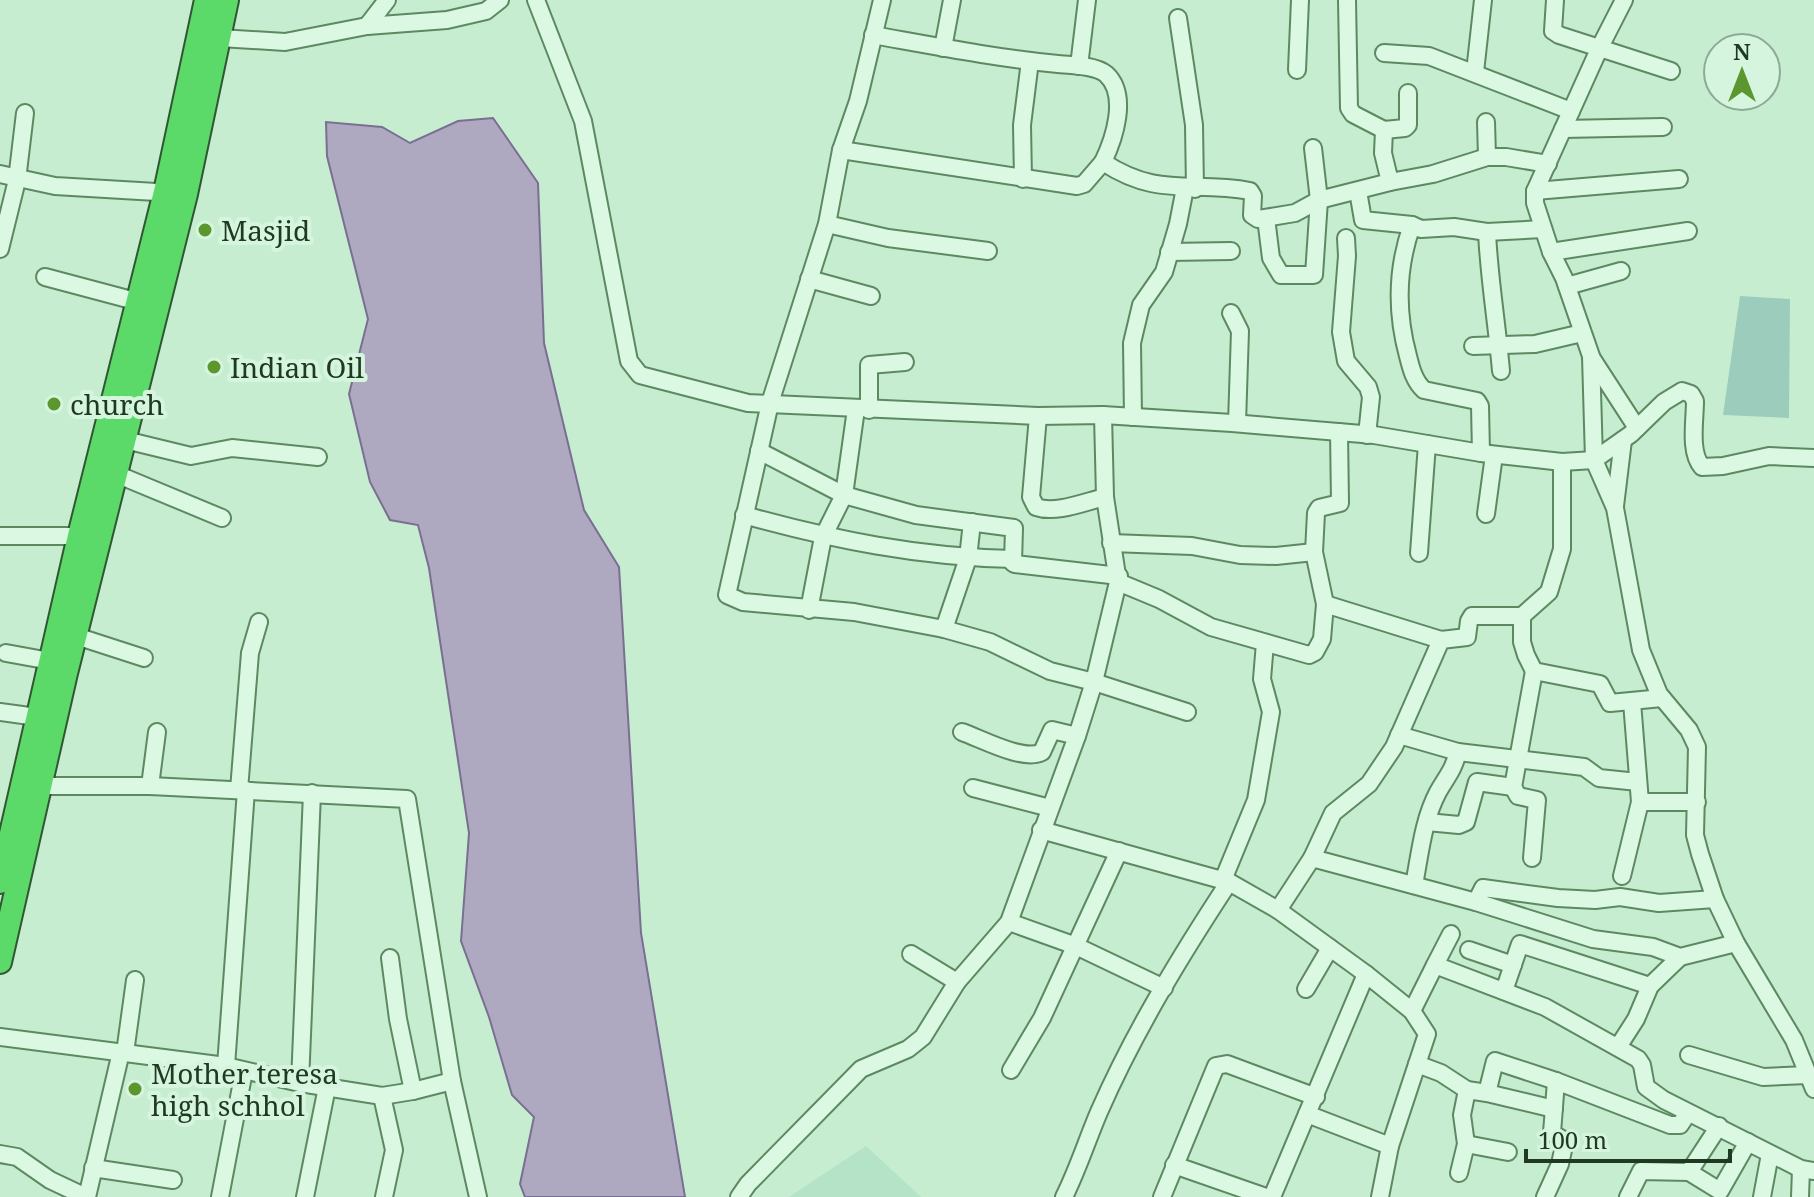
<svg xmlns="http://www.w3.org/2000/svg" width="1814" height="1197" font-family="'Noto Serif',serif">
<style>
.farmland{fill:#b4e3c7}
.green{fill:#9bccbc}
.water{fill:#afa8c1;stroke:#796f90;stroke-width:2}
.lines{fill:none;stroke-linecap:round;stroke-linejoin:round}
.minor-casing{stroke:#5d8961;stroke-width:20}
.highway-casing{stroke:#315732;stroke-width:26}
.minor{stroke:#daf8e2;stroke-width:16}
.highway{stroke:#5bda6a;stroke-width:22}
.poi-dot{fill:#5c962e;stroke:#d6f5df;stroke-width:3}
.labels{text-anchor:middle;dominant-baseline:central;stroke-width:8;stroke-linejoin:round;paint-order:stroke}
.poi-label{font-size:28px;fill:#203921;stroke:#d6f5df;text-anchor:start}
</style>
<rect width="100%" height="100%" fill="#c7edd1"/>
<polygon class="farmland" points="866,1146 921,1197 789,1197"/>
<polygon class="green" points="1740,296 1790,299 1789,418 1723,415"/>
<polygon class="water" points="493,118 538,183 544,343 584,510 619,567 641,933 685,1197 525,1197 520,1184 534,1117 512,1095 489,1017 461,941 469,833 429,568 418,525 390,520 370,482 349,394 368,319 327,156 326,122 382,127 410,143 458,121"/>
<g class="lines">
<g class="minor-casing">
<g id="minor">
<path d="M536,0L583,121L629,361L640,375L748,403L1038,416L1103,415L1232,423L1374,435L1481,453L1562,462L1594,460L1631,434L1664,402L1682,391L1691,394L1695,401C1695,421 1689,452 1702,467L1723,466L1769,456L1814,458"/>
<polyline points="882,0 858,101 841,150 827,224 770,403 727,595 743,602 854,612 944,629 990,642 1050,671 1094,682 1187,712"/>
<polyline points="1347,0 1349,108 1353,114 1384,130 1383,153 1390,182 1433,174 1487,157 1506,157 1548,164"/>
<polyline points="1555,0 1553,31 1559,35 1671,71"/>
<polyline points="1624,0 1600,47 1535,191 1535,203 1551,252 1564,278 1591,356 1594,460 1615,508 1641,650 1659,694 1689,730 1697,747 1695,835 1700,854 1715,899 1736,943 1794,1040 1814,1089"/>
<polyline points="1178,18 1194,125 1195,189"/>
<polyline points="367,26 387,0"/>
<path d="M873,35C935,46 996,58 1058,64C1071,65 1095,65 1106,74C1129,95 1114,139 1103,162"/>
<polyline points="220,38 285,42 367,26 447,20 486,11 500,0"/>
<polyline points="943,48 952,0"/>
<polyline points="1384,53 1429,56 1571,111"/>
<polyline points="1079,66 1087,0"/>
<polyline points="1297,70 1300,0"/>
<polyline points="1475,72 1483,0"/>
<polyline points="1486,122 1487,157"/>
<polyline points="1563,129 1663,127"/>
<polyline points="1384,130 1405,128 1408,125 1408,93"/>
<path d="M841,150L1077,186L1084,184L1103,162C1159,199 1192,180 1250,191L1253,196L1252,215L1258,219L1295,213L1319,200L1390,182"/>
<polyline points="0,174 55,186 173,193"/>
<polyline points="1023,179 1022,125 1030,61"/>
<polyline points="1358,191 1363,220 1412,225"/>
<polyline points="1535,191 1679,179"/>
<polyline points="1266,218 1271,258 1281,275 1314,275 1319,200 1313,148"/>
<polyline points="827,224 888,238 988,251"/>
<path d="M1487,232C1489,278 1497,324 1501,371"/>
<polyline points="1346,238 1347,256 1341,332 1346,361 1368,387 1371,397 1367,435"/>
<polyline points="0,249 17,180 25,113"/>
<polyline points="1169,252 1231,251"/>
<polyline points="1551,252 1688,231"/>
<polyline points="45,277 139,302"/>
<polyline points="809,279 871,296"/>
<polyline points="1567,286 1621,271"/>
<polyline points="1231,313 1240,331 1237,423"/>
<polyline points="1473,346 1535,344 1582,333"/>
<polyline points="1591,357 1637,428"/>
<polyline points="869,410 869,365 905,362"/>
<path d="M1038,416L1031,497L1036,507C1056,514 1084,502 1105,497"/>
<polyline points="1133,417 1132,343 1141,305 1164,272 1178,224 1185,188"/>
<polyline points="125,440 191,456 232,448 318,457"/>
<polyline points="759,451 844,495 916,515 1014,528 1013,563 1015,564 1119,576"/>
<path d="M1481,453L1480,406L1477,401L1424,390C1414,381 1411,368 1408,356C1396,312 1397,267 1412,225L1421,229L1454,227L1487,232L1543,229"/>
<polyline points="1562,462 1562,549 1549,592 1522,616 1522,642 1526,655 1534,671 1600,684 1610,703 1662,698"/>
<polyline points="116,474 222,518"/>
<polyline points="1615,506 1623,440"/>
<polyline points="1486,514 1494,455"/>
<path d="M744,515C834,540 919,557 1013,559"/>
<polyline points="0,536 79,536"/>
<polyline points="1111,543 1192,546 1240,555 1276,556 1314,552"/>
<polyline points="1419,553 1427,444"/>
<polyline points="1118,582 1159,599 1211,627 1309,655 1315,652 1322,639 1325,604 1314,552 1316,513 1319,508 1340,503 1339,432"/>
<polyline points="1325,604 1441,640"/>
<polyline points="809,610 823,537 844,495 856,409"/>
<polyline points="944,629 968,558 972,522"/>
<polyline points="76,636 144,658"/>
<polyline points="6,653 50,661"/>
<polyline points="0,712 37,717"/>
<path d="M962,732C982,739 1024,762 1042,752L1052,730L1077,736"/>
<path d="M1399,735L1458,752C1453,771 1447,776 1438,792C1423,820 1420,854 1414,885"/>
<polyline points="1458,752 1584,767 1599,778 1638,782"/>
<polyline points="42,786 150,786 407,799 452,1081"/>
<polyline points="150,786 157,732"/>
<polyline points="1513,787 1518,796 1537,800 1532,858"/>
<polyline points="973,788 1050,808"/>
<polyline points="239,790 250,653 259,622"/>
<polyline points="1640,802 1697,802"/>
<polyline points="1427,822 1459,825 1466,822 1477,782 1513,787 1534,671"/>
<polyline points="1041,830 1229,882 1278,910 1366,974 1412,1011 1427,1034 1390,1146 1380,1197"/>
<polyline points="1312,858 1476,902 1483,888 1558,898 1595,900 1620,897 1659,903 1715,899"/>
<polyline points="1622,876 1640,802 1632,702"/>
<polyline points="1223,880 1256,800 1271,712 1262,679 1265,643"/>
<polyline points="1476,902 1593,939 1653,947 1680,957 1736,943"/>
<polyline points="1278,910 1312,858 1333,813 1369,784 1394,747 1441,640 1467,637 1469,621 1472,616 1522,616"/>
<polyline points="1009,922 1076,946 1164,988"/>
<polyline points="1469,950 1513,965"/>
<polyline points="911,954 957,982"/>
<polyline points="390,958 398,1019 413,1091"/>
<polyline points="1435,965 1451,934"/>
<polyline points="1306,989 1330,948"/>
<polyline points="1504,991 1520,944 1650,986"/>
<polyline points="1412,1011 1435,965 1545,1007 1638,1059 1642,1065 1646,1087 1664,1100 1801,1169 1814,1171"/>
<polyline points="0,1037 226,1066 300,1083 382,1096 413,1091 452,1081 478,1197"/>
<polyline points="1618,1047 1636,1019 1650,986 1680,957"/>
<polyline points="125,1053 135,980"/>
<polyline points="1689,1055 1763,1077 1808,1075"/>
<polyline points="1417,1064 1441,1073 1467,1090"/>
<polyline points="226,1066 246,790 236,790"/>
<polyline points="1011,1070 1042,1018 1119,851"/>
<polyline points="300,1083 312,793"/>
<polyline points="1487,1093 1554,1109"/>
<polyline points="382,1096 394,1150 384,1197"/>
<polyline points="1307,1114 1390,1146"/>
<polyline points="1466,1144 1508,1152"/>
<polyline points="0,1154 17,1157 50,1180 86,1197"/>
<polyline points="1174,1165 1266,1197"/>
<polyline points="93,1168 173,1180"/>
<polyline points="1689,1172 1720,1191 1748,1142"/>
<polyline points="1459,1173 1466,1144 1462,1115 1467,1090 1487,1093 1495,1061 1556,1081 1670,1125 1680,1125 1688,1113"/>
<polyline points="87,1197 121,1052"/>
<polyline points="220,1197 244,1071"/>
<polyline points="305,1197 327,1087"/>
<polyline points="739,1197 748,1184 861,1069 908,1049 923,1037 957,982 1009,922 1077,736 1094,682 1118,582 1105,497 1103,415"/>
<path d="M1064,1197C1078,1169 1087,1140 1099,1112C1134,1032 1181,955 1229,882"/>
<polyline points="1162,1197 1216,1066 1227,1064 1316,1097"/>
<polyline points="1272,1197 1366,974"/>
<polyline points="1545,1197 1560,1164 1565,1141 1552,1133 1556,1081"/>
<polyline points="1628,1197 1641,1171 1689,1172 1719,1126"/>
<polyline points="1762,1197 1770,1154"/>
<polyline points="1800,1197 1801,1169"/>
</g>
</g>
<g class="highway-casing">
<g id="highway">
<polyline points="0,882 79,536 165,192 206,0"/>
<polyline points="0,962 66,673 186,194 227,0"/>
</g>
</g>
<use href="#minor" class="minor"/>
<use href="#highway" class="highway"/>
</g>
<g class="poi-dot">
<circle cx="205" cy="230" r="8"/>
<circle cx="214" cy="367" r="8"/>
<circle cx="54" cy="404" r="8"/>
<circle cx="135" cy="1089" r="8"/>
</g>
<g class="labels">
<g class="poi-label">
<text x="221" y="230">Masjid</text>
<text x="230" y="367">Indian Oil</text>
<text x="70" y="404">church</text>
<text x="151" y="1073">Mother teresa<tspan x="151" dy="32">high schhol</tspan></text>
</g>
</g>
<g transform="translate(1742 72)"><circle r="38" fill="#d6f5df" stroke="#8daa93" stroke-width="2"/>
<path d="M0-6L14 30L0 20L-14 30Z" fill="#5c962e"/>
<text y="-12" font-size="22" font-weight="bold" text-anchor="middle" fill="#203921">N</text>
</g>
<path d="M1526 1149v12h204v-12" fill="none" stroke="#203921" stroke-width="4"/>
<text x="1538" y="1149" font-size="24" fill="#203921" stroke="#d6f5df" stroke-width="6" paint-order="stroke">100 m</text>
</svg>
